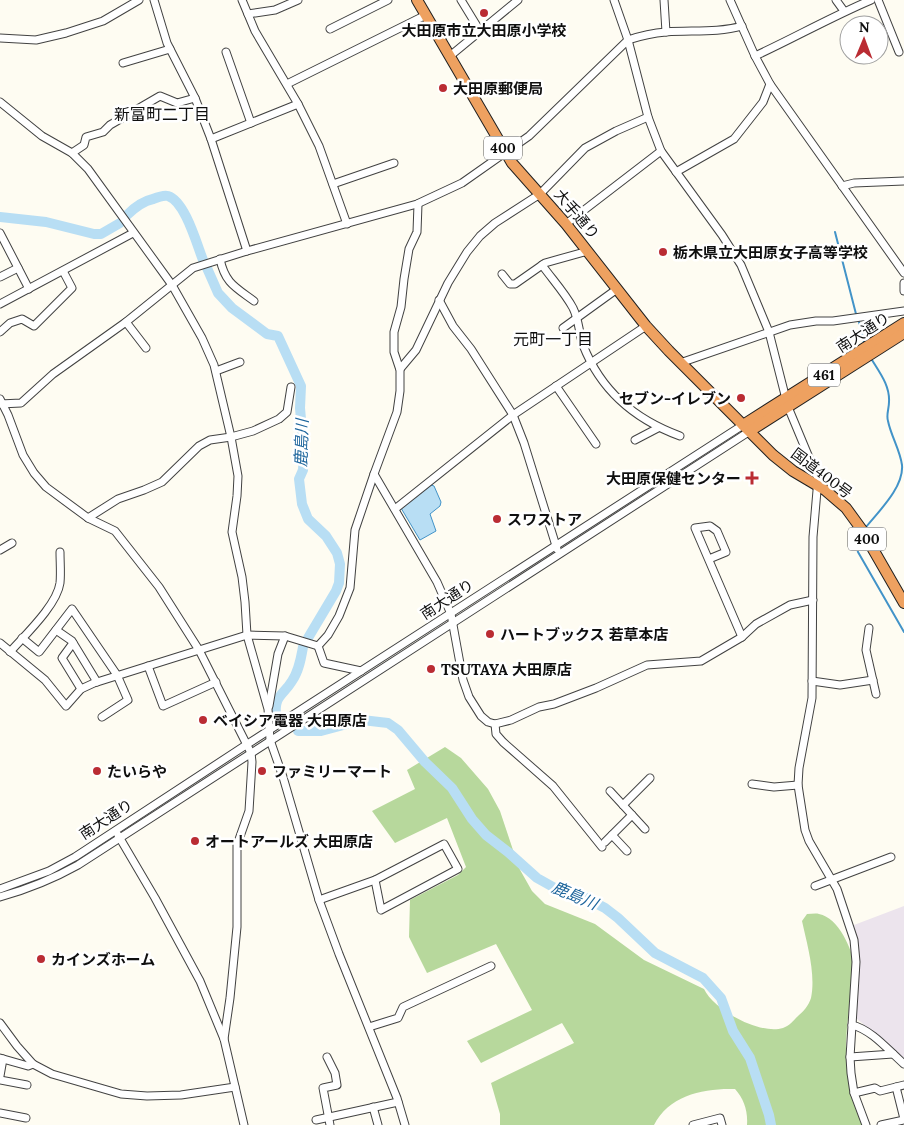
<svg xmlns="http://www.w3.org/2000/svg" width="904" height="1125" font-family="Lora,'Noto Sans JP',serif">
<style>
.industrial{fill:#ece4ed}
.forest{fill:#b7d89c}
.water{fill:#b8def4;stroke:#4293c8}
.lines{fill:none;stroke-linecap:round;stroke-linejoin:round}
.stream{stroke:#4293c8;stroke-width:2}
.river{stroke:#b8def4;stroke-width:10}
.minor-casing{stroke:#424242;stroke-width:9}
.highway-casing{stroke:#202020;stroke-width:12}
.minor{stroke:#fff;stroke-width:7}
.highway{stroke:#eea160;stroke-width:10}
.poi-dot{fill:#ba2c33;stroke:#fff;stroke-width:2}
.labels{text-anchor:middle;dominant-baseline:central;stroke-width:5;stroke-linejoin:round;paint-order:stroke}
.shield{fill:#fff;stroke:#575757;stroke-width:1}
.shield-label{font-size:14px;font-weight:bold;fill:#0f0f0f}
.poi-label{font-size:15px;font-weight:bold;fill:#0f0f0f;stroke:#fff;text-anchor:start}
.street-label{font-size:15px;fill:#0f0f0f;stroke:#fff}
.neighbourhood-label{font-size:16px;fill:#0f0f0f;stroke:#fff}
.water-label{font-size:16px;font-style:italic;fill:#1d659c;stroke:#fff}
</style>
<rect width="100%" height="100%" fill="#fefcf2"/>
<polygon class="industrial" points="904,906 904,1059 856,1018 860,957 854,925"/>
<path class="forest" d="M445,747L461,758L488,789L500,811L519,868L532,891L545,904L595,924L644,960L704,989C714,1010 759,1035 783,1028C789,1026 793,1021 798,1016C803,1012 809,1005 811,998C816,974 807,944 802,921L807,914C811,914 816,913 819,914C839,918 851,948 855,966C852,991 847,1017 846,1042C845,1070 853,1099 862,1125H747C748,1111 744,1099 735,1089C704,1088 669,1095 654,1125H500V1114L491,1083L574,1043L562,1023L481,1063L467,1041L532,1010L496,944L427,973L409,937L410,900L458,875L466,867L447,818L395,843L372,811L415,789L407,770Z"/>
<polygon class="water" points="431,485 434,486 441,502 440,506 430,514 436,531 420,540 401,508"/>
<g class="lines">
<g class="stream">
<polyline points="835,232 856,314"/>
<polyline points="859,322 864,342"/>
<path d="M866,527C879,511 904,487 902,465C900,450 891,436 888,421C886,415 889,409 889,402C890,386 880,373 872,360"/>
<polyline points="859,535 855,539 858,552 904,632"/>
</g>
<g class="river">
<path d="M127,215C134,208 144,201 153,199C158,197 164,195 168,196C185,201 197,245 203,260"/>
<polyline points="0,217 46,222 94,234 101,234 120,223"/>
<polyline points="207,268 218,293 232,308 267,334 278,336 301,386 300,408 304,453 303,470 299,479 302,504 308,519 326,536 337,553 340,564 339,583 336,591 308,638"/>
<path d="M276,716C274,695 283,696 292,681C299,671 301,658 303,647"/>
<polyline points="298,731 321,731 362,720 388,723 398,730 425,762 452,788 472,819 486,835 508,852 537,878 562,892 584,897 605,908 618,918 655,953 703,978 721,998 733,1031 750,1058 769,1115 771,1125"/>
</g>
<g class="minor-casing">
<g id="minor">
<polyline points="154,0 167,43 195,98"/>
<polyline points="242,0 255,31 298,104 319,146 347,224"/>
<polyline points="461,0 480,31"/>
<polyline points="614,0 628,40 648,117 661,151 722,235 741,265 769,332 788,407 818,479 813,537 812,698 799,768 798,785 805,830 809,841 837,889 854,940 856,962 850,1057 851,1073 854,1093 866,1125"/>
<polyline points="664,0 666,32"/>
<polyline points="730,0 755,56 770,84 904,273"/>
<polyline points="836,0 844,11"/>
<polyline points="878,0 899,52"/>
<polyline points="248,14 275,10 298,0"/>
<polyline points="330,29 388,0"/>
<polyline points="0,38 36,40 66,33 103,21 139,0"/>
<polyline points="226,52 251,123"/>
<polyline points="450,56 518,0"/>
<path d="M755,56C794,38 831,17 871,0"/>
<polyline points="123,63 170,49"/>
<polyline points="287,84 426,15"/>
<polyline points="0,102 42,136 72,153 88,169 172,285 202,338 214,365 231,437 238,476 237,496 232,532 242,577 245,602 247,635 268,709 270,740 283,777 319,900 339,954 397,1098 405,1125"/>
<polyline points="211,139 298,104"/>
<polyline points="72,153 84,145 86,137 103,132 110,125 160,96 177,103 195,98 211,139 247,251"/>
<polyline points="676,172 734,139 763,102 770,84"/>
<polyline points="333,184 394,163"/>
<polyline points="842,186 854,183 904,181"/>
<polyline points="418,204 417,232 409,249 404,279 401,307 394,332 394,352 400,370 400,391 397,412 374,474 437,582 451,614 463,680 469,697 481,716 488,722 495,724 511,720 539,707 554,704 596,688 647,665 701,661 742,637 756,624 790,605 813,600"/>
<polyline points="566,224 661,151"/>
<polyline points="0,233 29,289"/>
<path d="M220,259C225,283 235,287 254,301"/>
<path d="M542,265C552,279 565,293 573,308C579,320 579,333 583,345C601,391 634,419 680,436"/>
<polyline points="502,274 510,284 515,284 545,263 588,251"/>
<polyline points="0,277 18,268"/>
<polyline points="904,283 904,291"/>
<polyline points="439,300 453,326 471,349 513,415 524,443 557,549"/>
<polyline points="0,304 133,233"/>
<polyline points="126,322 146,348"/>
<polyline points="563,328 617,289"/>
<polyline points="0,332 10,323 22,319 34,326 72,288 63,271"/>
<polyline points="680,363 790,325 816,321 833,321 904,311"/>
<polyline points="400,369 416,350 448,283 467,252 480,236 495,223 540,194 585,148 616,131 648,117"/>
<polyline points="216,371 240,362"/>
<polyline points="556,386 596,444"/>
<polyline points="0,399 8,415 23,455 34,473 46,487 88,518 115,531 159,587 199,650 251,753 252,762 249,811 237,845 237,927 230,998 224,1039"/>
<path d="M0,404L21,403L53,374L126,322L193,268L247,251L417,204L462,183L529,136L628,40C640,36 653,33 666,32C692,30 717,33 742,26"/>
<polyline points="635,440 658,428"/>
<polyline points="395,509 513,415 646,326"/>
<polyline points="88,518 118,499 144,490 162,482 199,446 210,440 231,437 253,431 279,419 287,412 291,387"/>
<polyline points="0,550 12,543"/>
<polyline points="709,559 726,552 717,531 710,526 695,528 742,637"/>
<polyline points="869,628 866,650 876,694"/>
<polyline points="56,630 72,641 97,682"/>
<polyline points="22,638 39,652 72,609 117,675 128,700 102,717"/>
<polyline points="0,643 45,680 66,706 81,689 94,683 247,635 285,636 318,646 328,635 339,616 350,588 355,530 374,474"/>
<polyline points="73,643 62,658 81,689"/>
<polyline points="318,646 324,663 361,671"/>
<path d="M10,652C25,635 57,605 60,583C61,573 60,562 60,552"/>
<polyline points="148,666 163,706 216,682"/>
<polyline points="812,681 840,685 873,680"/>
<polyline points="269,706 278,654 285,636"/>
<polyline points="495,724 496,734 503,742 553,786 602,847"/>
<polyline points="752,784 774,787 798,785"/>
<polyline points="610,791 645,829"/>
<polyline points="623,805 650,778"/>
<polyline points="118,835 155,898 200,981 224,1039 244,1125"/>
<polyline points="612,835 627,851"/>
<polyline points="605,842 632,815"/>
<polygon points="444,844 458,869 381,910 375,880"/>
<polyline points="815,886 891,857"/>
<polyline points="0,889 49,871 75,857 246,745 743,425"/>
<path d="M0,897C28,889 53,879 78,865L750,431"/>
<polyline points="319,900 375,880"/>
<polyline points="0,1023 17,1046 33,1064 52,1074 121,1094 147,1096 181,1095 235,1087"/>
<path d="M852,1025C872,1030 888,1050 904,1064"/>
<polyline points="369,1027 398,1018 403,1007 491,966"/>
<polyline points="327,1057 335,1073 337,1085 323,1088 330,1125"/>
<polyline points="850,1057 893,1054"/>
<polyline points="0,1058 28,1066 33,1064"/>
<polyline points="0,1076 3,1059"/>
<polyline points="0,1080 27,1085"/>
<polyline points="896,1087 904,1119"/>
<polyline points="854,1093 875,1088 880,1091 904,1085"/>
<polyline points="373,1107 378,1125"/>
<polyline points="0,1113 26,1118"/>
<polyline points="316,1120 398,1102"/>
<polyline points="693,1125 720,1118 722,1125"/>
<polyline points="881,1125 904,1120"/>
</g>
</g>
<g class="highway-casing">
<g id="highway">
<polyline points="417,0 512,163 566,224 646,326 669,351 773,455 793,471 825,490 846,508 862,530 904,603"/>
<polyline points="743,425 904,323"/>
<polyline points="750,431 904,333"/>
</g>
</g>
<use href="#minor" class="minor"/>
<use href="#highway" class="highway"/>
</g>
<g class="poi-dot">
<circle cx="484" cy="13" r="5"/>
<circle cx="443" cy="88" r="5"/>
<circle cx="663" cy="252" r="5"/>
<circle cx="741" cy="398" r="5"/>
<path d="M749.5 470.5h5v5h5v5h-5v5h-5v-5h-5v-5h5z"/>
<circle cx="497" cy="519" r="5"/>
<circle cx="490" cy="634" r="5"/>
<circle cx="431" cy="669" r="5"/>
<circle cx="203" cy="720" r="5"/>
<circle cx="97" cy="771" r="5"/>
<circle cx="262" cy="771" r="5"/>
<circle cx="195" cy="841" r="5"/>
<circle cx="41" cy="959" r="5"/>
</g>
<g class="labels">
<g class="shield">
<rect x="484" y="136.5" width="38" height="23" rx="4"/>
<rect x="808" y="363.5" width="32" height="23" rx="4"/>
<rect x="848" y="527.5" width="38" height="23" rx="4"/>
</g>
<g class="shield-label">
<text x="503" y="148">400</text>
<text x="824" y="375">461</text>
<text x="867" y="539">400</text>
</g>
<g class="poi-label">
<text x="484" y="30" text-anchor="middle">大田原市立大田原小学校</text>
<text x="453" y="88">大田原郵便局</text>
<text x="673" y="252">栃木県立大田原女子高等学校</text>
<text x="731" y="398" text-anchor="end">セブン-イレブン</text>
<text x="741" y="478" text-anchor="end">大田原保健センター</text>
<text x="507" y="519">スワストア</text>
<text x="500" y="634">ハートブックス 若草本店</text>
<text x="441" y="669">TSUTAYA 大田原店</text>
<text x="213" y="720">ベイシア電器 大田原店</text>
<text x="107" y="771">たいらや</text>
<text x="272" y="771">ファミリーマート</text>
<text x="205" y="841">オートアールズ 大田原店</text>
<text x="51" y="959">カインズホーム</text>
</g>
<g class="street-label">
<text transform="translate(577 214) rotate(50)">大手通り</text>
<text transform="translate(863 332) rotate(-33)">南大通り</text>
<text transform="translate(822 473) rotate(37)">国道400号</text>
<text transform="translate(447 599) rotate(-33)">南大通り</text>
<text transform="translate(106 819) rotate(-33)">南大通り</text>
</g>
<g class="neighbourhood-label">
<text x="162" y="114">新富町二丁目</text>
<text x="553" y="339">元町一丁目</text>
</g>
<g class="water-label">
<text transform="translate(301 443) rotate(-88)">鹿島川</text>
<text transform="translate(575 895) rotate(23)">鹿島川</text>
</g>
</g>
<g transform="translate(864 40) rotate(1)"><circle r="24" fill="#ffffff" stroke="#9f9f9f"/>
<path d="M0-4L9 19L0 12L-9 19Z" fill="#ba2c33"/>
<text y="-8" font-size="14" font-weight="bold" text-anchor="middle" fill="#0f0f0f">N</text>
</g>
</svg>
